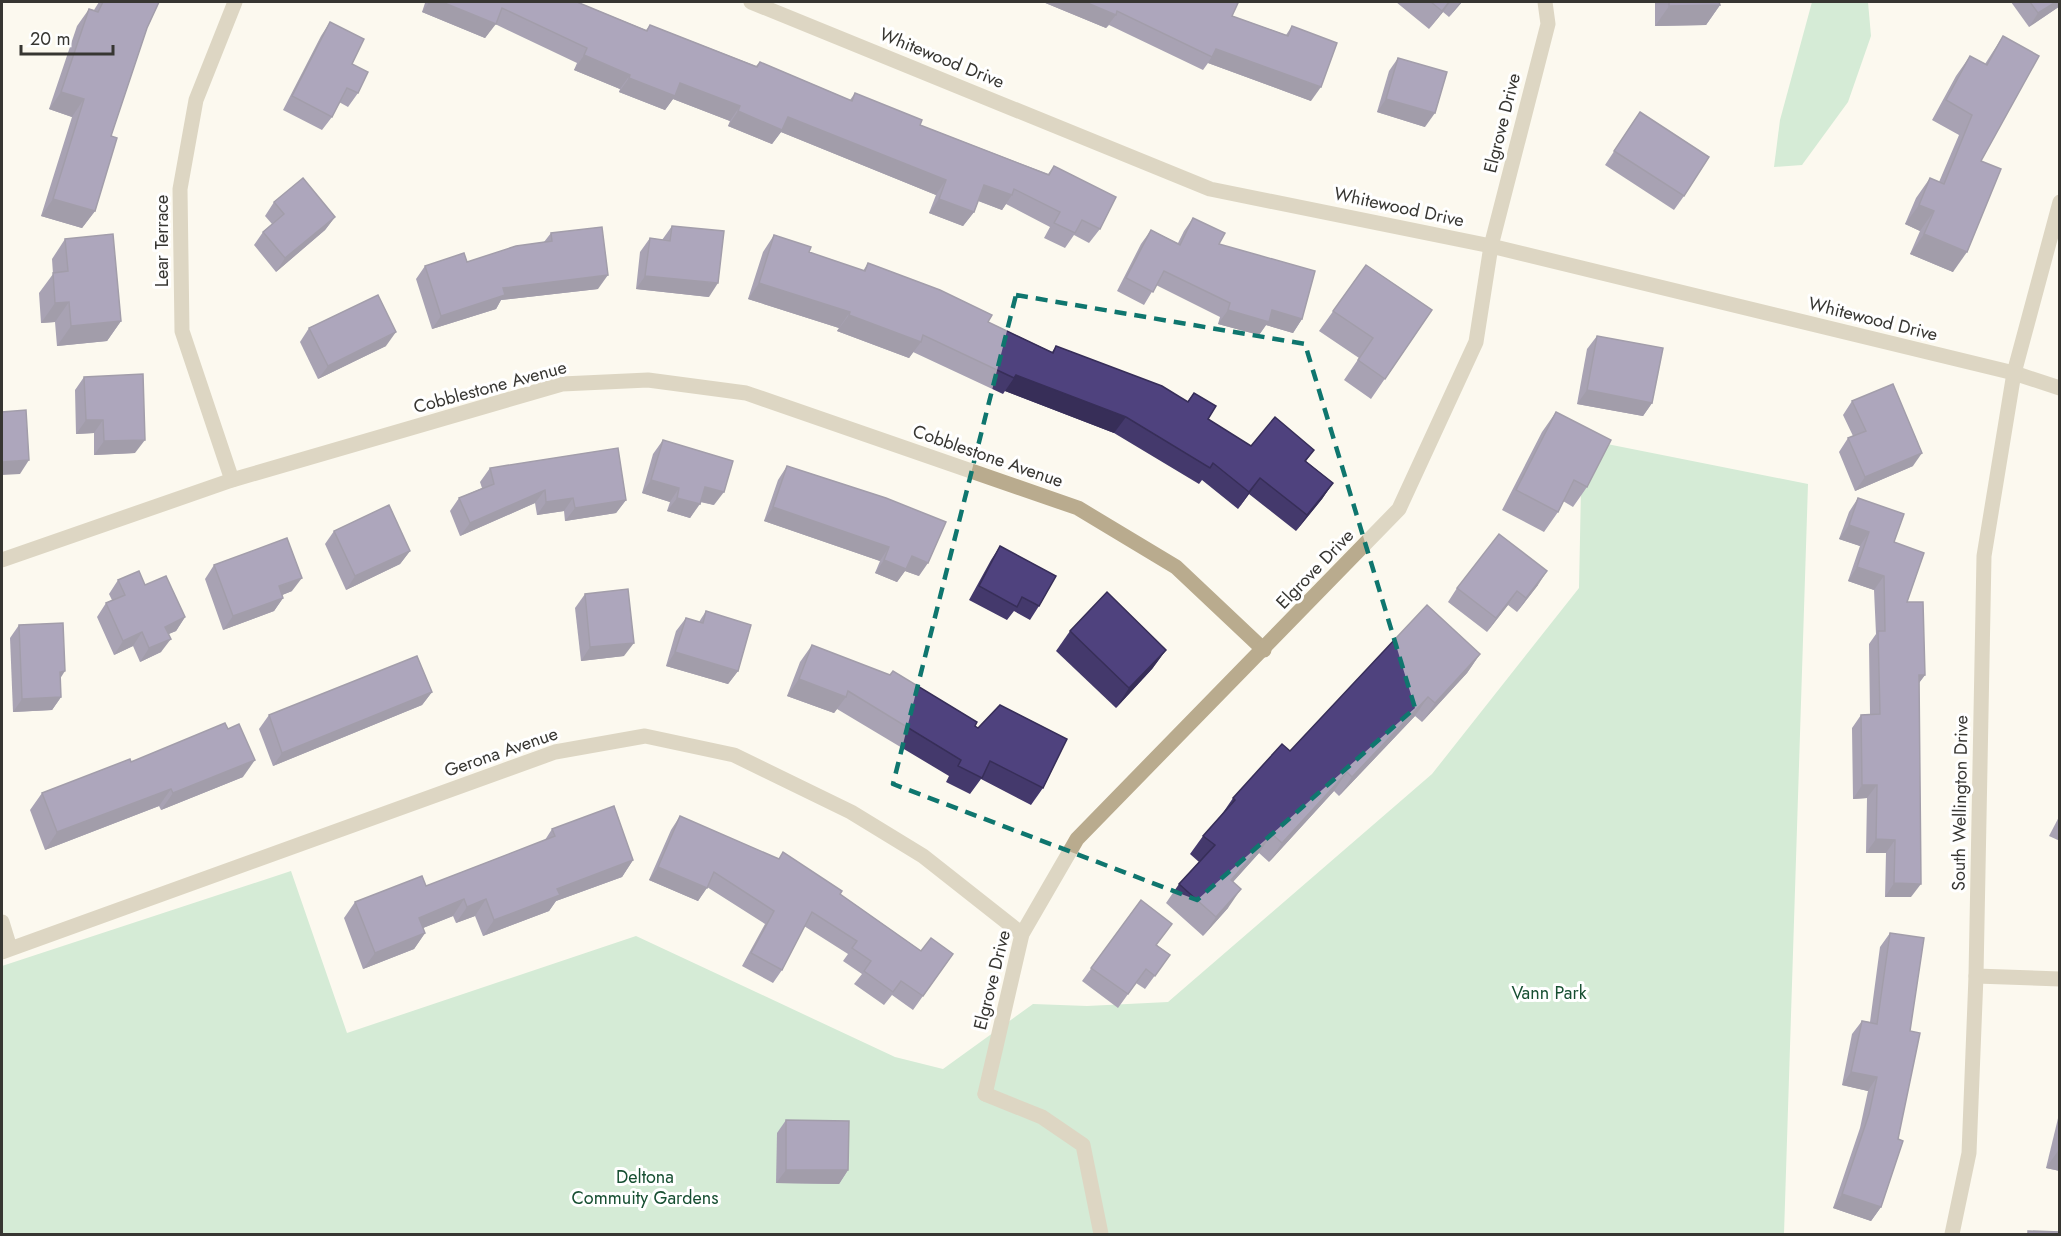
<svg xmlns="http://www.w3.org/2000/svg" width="2061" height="1236" font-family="Jost,sans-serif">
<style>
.green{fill:#a6d9b8}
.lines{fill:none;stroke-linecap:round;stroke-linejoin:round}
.service{stroke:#b9ab8e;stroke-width:15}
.minor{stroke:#b9ab8e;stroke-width:15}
.wall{fill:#44396c}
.shaded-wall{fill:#372e58}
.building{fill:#4f427e;stroke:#372e58;stroke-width:1.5}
.marked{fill:none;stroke:#0f766e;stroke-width:4.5;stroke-dasharray:12 8;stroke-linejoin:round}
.labels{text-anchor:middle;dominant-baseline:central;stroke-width:6;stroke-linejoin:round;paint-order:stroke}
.street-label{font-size:18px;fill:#373632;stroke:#fff}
.park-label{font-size:18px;fill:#174f32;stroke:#fff}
</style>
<rect width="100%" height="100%" fill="#fcf9ef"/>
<g class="green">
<polygon points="1812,2 1868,2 1871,36 1848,102 1802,165 1774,167 1780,120"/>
<polygon points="1582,439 1808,484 1784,1234 2,1234 2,966 291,871 347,1033 636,936 895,1057 943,1069 1033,1004 1087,1006 1168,1002 1432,774 1579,588"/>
</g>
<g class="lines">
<polyline class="service" points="985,1094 1042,1117 1083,1145 1101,1234"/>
<g class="minor">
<polyline points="751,2 1210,189 1491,246 2014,373 2060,388"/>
<polyline points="232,480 182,331 180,189 196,100 235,2"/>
<polyline points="2,560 232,480 562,384 648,380 746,393 1078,508 1176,567 1264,650"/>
<polyline points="2,922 10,948"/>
<polyline points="2,952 555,752 645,736 734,755 851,812 923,856 1022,934"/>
<polyline points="1976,976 2060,979"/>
<polyline points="985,1094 1022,934 1077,839 1399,509 1476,342 1491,246 1548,24 1545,2"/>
<polyline points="1952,1234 1969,1153 1976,976 1984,556 2014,373 2060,202"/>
</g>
</g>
<g class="wall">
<polygon points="99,2 159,2 147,28 111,136 95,211 82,228 41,216 72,117 49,109 77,26 89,9 94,10"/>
<polygon points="422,2 577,2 646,30 650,25 756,66 760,62 850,100 855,93 920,125 1048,174 1054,166 1100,229 1089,243 1074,235 1065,248 1044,238 1050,227 1006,204 1002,210 978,201 974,212 963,226 929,213 936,195 781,132 772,144 728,126 730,121 673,99 665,110 619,92 620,89 574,70 577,63 495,24 485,38 422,12 425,3"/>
<polygon points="1043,2 1235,2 1232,16 1286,35 1292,26 1311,101 1208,63 1203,70 1109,25 1106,28"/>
<polygon points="1396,2 1462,2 1449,17 1443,12 1429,29"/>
<polygon points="1655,2 1719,2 1720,5 1706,25 1655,26"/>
<polygon points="2011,2 2060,2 2060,6 2029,27"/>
<polygon points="330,22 352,64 358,93 348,107 339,102 332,117 322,130 283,110 321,36"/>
<polygon points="2003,36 1981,161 1953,272 1910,254 1920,231 1905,224 1916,198 1930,178 1939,182 1959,135 1932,120 1956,76 1970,56 1985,64"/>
<polygon points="1398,58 1425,127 1377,112 1389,71"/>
<polygon points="1640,112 1684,196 1674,210 1605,165"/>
<polygon points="274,202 335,217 325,230 276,272 254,245 263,232 272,224 265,216"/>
<polygon points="1193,218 1219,244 1302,319 1293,333 1266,325 1259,335 1218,324 1220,317 1156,285 1144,305 1117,291 1141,244 1151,230 1178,243 1184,231"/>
<polygon points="672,226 709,297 636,289 640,252 650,238 662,240"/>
<polygon points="551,233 598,289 501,300 496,309 432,329 416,279 425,266 467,262 544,242"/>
<polygon points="774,235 809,252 863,271 868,263 988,322 1052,352 1056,346 1187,402 1194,393 1208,419 1251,446 1314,450 1306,461 1333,483 1322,499 1296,531 1249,494 1238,509 1202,480 1199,484 1114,433 1005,391 1003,394 913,352 909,358 837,331 839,328 748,299 763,252"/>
<polygon points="65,239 121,321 107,341 57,346 55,322 41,323 39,293 53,274 52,259"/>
<polygon points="1366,265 1432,310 1371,399 1344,380 1359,358 1319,331"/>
<polygon points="309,328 386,346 318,379 300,342"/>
<polygon points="1597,336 1652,403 1643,416 1577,404 1587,349"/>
<polygon points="84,377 135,453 94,455 94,433 76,434 75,390"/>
<polygon points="1852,401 1913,466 1855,491 1839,452 1848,438 1853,436 1843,415"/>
<polygon points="1556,412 1587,487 1573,507 1563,501 1558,512 1544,532 1502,510 1542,432"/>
<polygon points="663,440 714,505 700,502 690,518 667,511 670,502 642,493 653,454"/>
<polygon points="787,466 886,498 919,576 905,571 897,582 875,573 880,561 764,521 778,480"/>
<polygon points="490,468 626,500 616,513 565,521 564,511 537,515 535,503 460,536 450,511 459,498 482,488 480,482"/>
<polygon points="1858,498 1894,542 1907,602 1925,675 1919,683 1911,897 1885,897 1886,853 1866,853 1867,798 1853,799 1852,728 1861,715 1870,714 1869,644 1876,634 1874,590 1848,581 1860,546 1839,539 1849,512"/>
<polygon points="334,531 410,551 400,564 346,590 325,544"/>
<polygon points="1000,546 1039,606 1030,620 1014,611 1007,620 969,600 991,560"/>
<polygon points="214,565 292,591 282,595 283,598 274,611 223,630 205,579"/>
<polygon points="118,580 145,585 185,617 176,631 168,634 161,652 140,662 133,646 114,655 97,617 106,603 112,600 109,594"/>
<polygon points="1538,585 1517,612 1508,605 1487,632 1448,602 1457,588"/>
<polygon points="585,594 624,656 581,661 575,608"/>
<polygon points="706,611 738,671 728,684 666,666 676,631 686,618 699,622"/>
<polygon points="19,625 60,678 61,697 52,710 13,712 10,638"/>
<polygon points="1070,631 1166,650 1152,669 1116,708 1056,651"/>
<polygon points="812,645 975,726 1043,788 1031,805 981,779 970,794 946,782 949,776 837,709 834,713 787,696 800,662"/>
<polygon points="1480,654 1467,673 1422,722 1415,716 1339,796 1334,791 1269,862 1259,853 1233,882 1228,908 1203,936 1166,903 1179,884 1199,862 1190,854 1203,836 1220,817 1233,798"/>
<polygon points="432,692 422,705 273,766 259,729 269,715"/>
<polygon points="228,729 243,777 161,810 159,806 45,850 30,810 42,793"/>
<polygon points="2060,815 2060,841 2049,836"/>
<polygon points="680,816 840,894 921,951 953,954 913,1010 892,995 884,1005 854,984 862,974 843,961 848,954 804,926 782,970 773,983 742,966 765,924 707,887 698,901 649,880 671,830"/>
<polygon points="552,829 633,860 622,877 556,901 549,911 483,936 475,916 456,923 453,916 423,928 425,933 414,949 363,969 344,918 355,902 426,886 545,840"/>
<polygon points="1141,900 1157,945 1170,955 1145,989 1136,983 1118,1008 1082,981"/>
<polygon points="1890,933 1881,1207 1871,1221 1833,1208 1860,1128 1868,1091 1842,1085 1852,1034 1862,1021 1870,1022 1880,947"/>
<polygon points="2060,1110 2060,1171 2046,1168"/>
<polygon points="786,1120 848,1170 839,1184 776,1183 777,1133"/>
</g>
<g class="shaded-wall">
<polygon points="429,2 442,2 496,24 485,38 422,12"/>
<polygon points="1043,2 1085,2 1116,15 1106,28"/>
<polygon points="1449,2 1450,2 1443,12 1429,29"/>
<polygon points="1460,2 1462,2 1449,17"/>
<polygon points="2056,2 2060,2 2060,6 2029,27 2038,13"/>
<polygon points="1720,5 1706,25 1655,26 1669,6"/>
<polygon points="1216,49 1321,87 1311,101 1208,63"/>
<polygon points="584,55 630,75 620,89 574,70"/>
<polygon points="629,78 680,83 740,106 730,121 673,99 665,110 619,92"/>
<polygon points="61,92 84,99 72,117 49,109"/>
<polygon points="1386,99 1435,113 1425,127 1377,112"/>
<polygon points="738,111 788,117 946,180 936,195 781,132 772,144 728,126"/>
<polygon points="984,185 1012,195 1002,210 974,199"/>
<polygon points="53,199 95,211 82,228 41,216"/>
<polygon points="939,199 974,212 963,226 929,213"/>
<polygon points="1919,205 1934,211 1920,231 1905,224"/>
<polygon points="335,217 325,230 276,272 285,258"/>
<polygon points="1924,234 1967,252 1953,272 1910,254"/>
<polygon points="608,275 598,289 501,300 496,309 432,329 441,316 503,288"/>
<polygon points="645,276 718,283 709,297 636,289"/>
<polygon points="759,283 850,312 839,328 748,299"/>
<polygon points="69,302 55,322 41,323 55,303"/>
<polygon points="1228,310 1272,310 1302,319 1293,333 1266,325 1259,335 1218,324"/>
<polygon points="849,315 921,342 909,358 837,331"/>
<polygon points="121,321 107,341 57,346 71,326"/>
<polygon points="396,332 386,346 318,379 328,366"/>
<polygon points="1016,375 1126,417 1114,433 1005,391"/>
<polygon points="1587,390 1652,403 1643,416 1577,404"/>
<polygon points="86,420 103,420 94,433 76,434"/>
<polygon points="145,440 135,453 94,455 104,441"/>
<polygon points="1922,453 1913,466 1855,491 1865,477"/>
<polygon points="29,460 20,474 2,475 2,462"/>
<polygon points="1260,478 1249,494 1238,509 1249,492"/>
<polygon points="651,480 679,488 670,502 642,493"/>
<polygon points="1333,483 1322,499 1296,531 1307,515"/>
<polygon points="705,487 724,492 714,505 695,500"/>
<polygon points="545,490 535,503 460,536 470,523"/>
<polygon points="573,498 564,511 537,515 546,502"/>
<polygon points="677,498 700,504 690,518 667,511"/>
<polygon points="626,500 616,513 565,521 575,508"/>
<polygon points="773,507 889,547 880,561 764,521"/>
<polygon points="1849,525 1869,532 1860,546 1839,539"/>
<polygon points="410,551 400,564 346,590 355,576"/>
<polygon points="912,556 928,563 919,576 905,571 897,582 875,573 884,560"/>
<polygon points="1857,567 1884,576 1874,590 1848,581"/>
<polygon points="1547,571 1538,585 1517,612 1526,598"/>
<polygon points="302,578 292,591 270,600 279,586"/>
<polygon points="1517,591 1508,605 1487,632 1496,618"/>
<polygon points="283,598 274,611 223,630 233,616"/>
<polygon points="185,617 176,631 155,640 165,627"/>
<polygon points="142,632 133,646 114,655 123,641"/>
<polygon points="171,639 161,652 140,662 149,648"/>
<polygon points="634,643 624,656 581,661 590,647"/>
<polygon points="1166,650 1152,669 1116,708 1129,688"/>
<polygon points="675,652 738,671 728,684 666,666"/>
<polygon points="1480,654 1467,673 1422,722 1435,703"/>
<polygon points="65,671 56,685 60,672"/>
<polygon points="1919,675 1925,675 1915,688"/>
<polygon points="799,679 846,697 834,713 787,696"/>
<polygon points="432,692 422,705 273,766 282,753"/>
<polygon points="61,697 52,710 13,712 22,699"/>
<polygon points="1428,697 1415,716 1339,796 1352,777"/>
<polygon points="255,760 243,777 161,810 173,793"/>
<polygon points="1347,772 1334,791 1269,862 1282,843"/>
<polygon points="1862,785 1877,785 1867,798 1853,799"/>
<polygon points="171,789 159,806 45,850 57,832"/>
<polygon points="1272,834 1259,853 1218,898 1231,880"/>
<polygon points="1876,839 1895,840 1886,853 1866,853"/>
<polygon points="633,860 622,877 556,901 549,911 483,936 494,920 557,889"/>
<polygon points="658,867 707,888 698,901 649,880"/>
<polygon points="1894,883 1921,884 1911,897 1885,897"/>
<polygon points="1241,889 1228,908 1203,936 1216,917"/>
<polygon points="464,899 453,916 408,934 419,918"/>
<polygon points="486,899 475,916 456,923 467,907"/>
<polygon points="425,933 414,949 363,969 375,953"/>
<polygon points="1851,1072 1877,1077 1868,1091 1842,1085"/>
<polygon points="2060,1148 2060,1171 2046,1168"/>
<polygon points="786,1170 848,1170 839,1184 776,1183"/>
<polygon points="1842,1194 1881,1207 1871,1221 1833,1208"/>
</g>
<g class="building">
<polygon points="103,2 159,2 147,28 111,136 117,138 95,211 53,199 84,99 61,92 89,9 98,12"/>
<polygon points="442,2 577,2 647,31 650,25 757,67 760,62 852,101 855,93 922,120 920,125 1049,175 1054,166 1116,197 1100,229 1082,220 1075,233 1054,223 1060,212 1014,189 1012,195 984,185 974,212 939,199 946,180 788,117 782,130 738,111 740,106 680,83 675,96 629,78 630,75 584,55 587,48 502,8 496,24"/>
<polygon points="1085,2 1235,2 1238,3 1232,16 1288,36 1292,26 1337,43 1321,87 1216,49 1212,57 1117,11 1116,15"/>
<polygon points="1431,2 1449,2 1442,11"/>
<polygon points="1669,2 1719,2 1720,5 1669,6"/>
<polygon points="2030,2 2056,2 2038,13"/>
<polygon points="330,22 364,39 352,64 368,72 358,93 347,88 332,117 292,96"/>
<polygon points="2003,36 2039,56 1981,161 2001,169 1967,252 1924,234 1934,211 1919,205 1930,178 1944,184 1972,115 1946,100 1970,56 1987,65"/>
<polygon points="1398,58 1447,72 1435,113 1386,99"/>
<polygon points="1640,112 1709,157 1684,196 1614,151"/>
<polygon points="303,178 335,217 285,258 263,232 284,214 274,202"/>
<polygon points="1193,218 1225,233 1219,244 1315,271 1302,319 1272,310 1269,322 1228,310 1230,303 1164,271 1153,292 1126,278 1151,230 1180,245"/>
<polygon points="672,226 724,231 718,283 645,276 650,238 670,241"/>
<polygon points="602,227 608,275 503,288 505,295 441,316 425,266 464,253 467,262 516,246 552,241 551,233"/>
<polygon points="113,234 121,321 71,326 69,302 55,303 53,273 68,271 65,239"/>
<polygon points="774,235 811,247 809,252 865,271 868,263 940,290 992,315 988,322 1053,353 1056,346 1162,386 1188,402 1194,393 1216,406 1208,419 1251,446 1275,417 1314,450 1305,461 1333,483 1307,515 1260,478 1249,492 1213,463 1210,468 1126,417 1016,375 1014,378 923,335 921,342 849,315 850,312 759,283"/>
<polygon points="1366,265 1432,310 1385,379 1358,360 1373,338 1333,311"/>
<polygon points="378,295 396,332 328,366 309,328"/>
<polygon points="1597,336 1663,348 1652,403 1587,390"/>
<polygon points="143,374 145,440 104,441 103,420 86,420 84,377"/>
<polygon points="1893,384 1922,453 1865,477 1848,438 1866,431 1852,401"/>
<polygon points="26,410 29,460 2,462 2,412"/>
<polygon points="1556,412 1611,440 1587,487 1574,480 1558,512 1516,490"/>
<polygon points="663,440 733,461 724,492 705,487 700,504 677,498 679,488 651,480"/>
<polygon points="618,448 626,500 575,508 573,498 546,502 545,490 470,523 459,498 494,484 490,468"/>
<polygon points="787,466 886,498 946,522 928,563 912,556 906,569 884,560 889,547 773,507"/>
<polygon points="1858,498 1904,514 1894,542 1924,553 1907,602 1923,602 1925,675 1919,675 1921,884 1894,883 1895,840 1876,839 1877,785 1862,785 1861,715 1880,714 1878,631 1885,631 1884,576 1857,567 1869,532 1849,525"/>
<polygon points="389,505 410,551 355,576 334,531"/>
<polygon points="1499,534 1547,571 1526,598 1517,591 1496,618 1457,588"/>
<polygon points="287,538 302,578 279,586 283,598 233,616 214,565"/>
<polygon points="1000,546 1056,576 1039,606 1022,597 1017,607 979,586"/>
<polygon points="139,571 145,585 166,576 185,617 165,627 171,639 149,648 142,632 123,641 106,603 125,595 118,580"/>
<polygon points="628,589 634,643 590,647 585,594"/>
<polygon points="1107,592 1166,650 1129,688 1070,631"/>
<polygon points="1427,605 1480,654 1435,703 1428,697 1352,777 1347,772 1282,843 1272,834 1231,880 1241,889 1216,917 1179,884 1215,845 1203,836 1235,800 1233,798 1282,744 1290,751"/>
<polygon points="706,611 751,625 738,671 675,652 686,618 703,623"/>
<polygon points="63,623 65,671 60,672 61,697 22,699 19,625"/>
<polygon points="812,645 890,675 893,671 977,722 975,726 978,728 1000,705 1067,739 1043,788 990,761 982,778 958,766 961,760 848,691 846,697 799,679"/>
<polygon points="417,656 432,692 282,753 269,715"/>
<polygon points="225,723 228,729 239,724 255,760 173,793 171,789 57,832 42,793 130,759 131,762"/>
<polygon points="614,806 633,860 557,889 560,895 494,920 486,899 467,907 464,899 419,918 425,933 375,953 355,902 422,876 426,886 555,836 552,829"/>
<polygon points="680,816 779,859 783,852 842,891 840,894 921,951 931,938 953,954 923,996 901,981 893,992 864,971 871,961 852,948 857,941 812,912 782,970 751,953 774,911 714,872 707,888 658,867"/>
<polygon points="1141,900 1172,924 1156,945 1170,955 1155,976 1146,969 1128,994 1091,968"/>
<polygon points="1890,933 1924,938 1910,1031 1920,1033 1898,1139 1903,1141 1881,1207 1842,1194 1869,1114 1877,1077 1851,1072 1862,1021 1877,1024"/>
<polygon points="786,1120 849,1121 848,1170 786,1170"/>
<polygon points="2028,1231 2060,1232 2060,1234 2028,1234"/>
</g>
<path d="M0 0H2061V1236H0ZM1016,295L1305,344L1415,708L1197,900L893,784Z" fill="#fcf9ef" fill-opacity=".55" fill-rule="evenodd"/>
<path class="marked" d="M1016,295L1305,344L1415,708L1197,900L893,784Z"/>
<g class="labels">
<g class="street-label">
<text transform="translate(942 58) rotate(22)">Whitewood Drive</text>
<text transform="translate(1502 123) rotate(-76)">Elgrove Drive</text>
<text transform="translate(1399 207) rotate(12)">Whitewood Drive</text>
<text transform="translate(162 241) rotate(-90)">Lear Terrace</text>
<text transform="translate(1873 319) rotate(14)">Whitewood Drive</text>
<text transform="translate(490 387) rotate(-15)">Cobblestone Avenue</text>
<text transform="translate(988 456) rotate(19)">Cobblestone Avenue</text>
<text transform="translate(1315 569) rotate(-46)">Elgrove Drive</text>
<text transform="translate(501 752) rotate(-19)">Gerona Avenue</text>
<text transform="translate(1960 803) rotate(-89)">South Wellington Drive</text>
<text transform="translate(992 980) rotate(-76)">Elgrove Drive</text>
</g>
<g class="park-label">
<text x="1549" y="993">Vann Park</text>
<text x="645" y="1177">Deltona<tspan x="645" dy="21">Commuity Gardens</tspan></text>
</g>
</g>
<rect width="2061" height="1236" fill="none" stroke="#373632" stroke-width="6"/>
<path d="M21 45v9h92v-9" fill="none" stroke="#373632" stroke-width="3"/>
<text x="30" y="45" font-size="18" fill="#373632" stroke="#ffffff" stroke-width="4.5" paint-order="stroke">20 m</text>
</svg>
